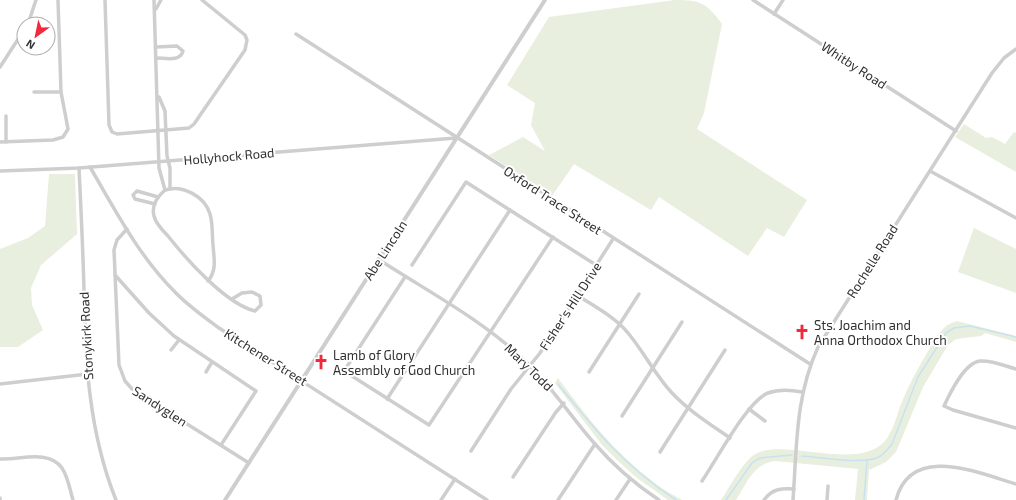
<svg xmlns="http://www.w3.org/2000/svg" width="1016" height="500" font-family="'Exo 2',sans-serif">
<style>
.green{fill:#e8efde}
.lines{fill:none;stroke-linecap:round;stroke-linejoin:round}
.stream{stroke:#c9e2f0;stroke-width:1.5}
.minor{stroke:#cecece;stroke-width:3.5}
.tertiary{stroke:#cecece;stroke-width:4}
.labels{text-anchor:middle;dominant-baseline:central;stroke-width:4;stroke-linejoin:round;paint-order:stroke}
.street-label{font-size:13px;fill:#313131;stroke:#fff}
.poi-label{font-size:13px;fill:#313131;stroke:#fff;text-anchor:start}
</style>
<rect width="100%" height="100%" fill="#fff"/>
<g class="green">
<path d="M675,0C701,0 707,3 722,24L704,113L697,129L807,200L784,237L767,228L748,256L659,197L651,210L574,164L552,196L489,155L523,137L545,151L531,125L535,103L507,85L549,17Z"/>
<polygon points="964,124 986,138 992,137 1005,144 1014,132 1016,133 1016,172 955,137"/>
<polygon points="49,174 75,174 77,234 41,265 31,288 32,305 43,330 18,347 0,347 0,249 28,238 45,226"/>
<polygon points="974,228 1016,249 1016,293 958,272"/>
<path d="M957,321L1016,336V342L985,333L981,336L956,339L948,345L923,387L896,452L886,462L869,470L867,500H855L858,469L775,461C753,464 747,483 736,500H721C730,486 739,469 751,457C776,434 853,472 883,443C893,433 896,417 901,404C909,384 919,366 930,348C934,342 937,335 942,330C946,325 951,323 957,321Z"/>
<path d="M558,378C585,415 614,452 651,480C660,488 672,494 682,500H668L637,478L618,461L602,445L555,383Z"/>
</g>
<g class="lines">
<g class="stream">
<path d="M558,384C596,431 624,466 676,500"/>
<path d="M802,456C820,457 863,465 879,457C884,454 888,449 892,444L918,377L946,333L954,328L970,326L1016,337"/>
<polyline points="726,500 752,463 760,458 792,455"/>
<polyline points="864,500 867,461"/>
</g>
<g class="minor">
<polyline points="105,0 109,125 112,132 117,134 189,128 194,124 245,50 247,40 245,35 202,0"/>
<polyline points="154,0 159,168 165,190"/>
<polyline points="753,0 956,131"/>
<polyline points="156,9 161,0"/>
<polyline points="774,14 783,0"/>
<polyline points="28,24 36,0"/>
<polyline points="296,34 810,364"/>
<path d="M156,47L177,46L183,51C180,62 166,58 157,58"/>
<polyline points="0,67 24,30"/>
<polyline points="34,92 61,92"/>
<polyline points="159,97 165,111 167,156 170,168 170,188"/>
<polyline points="6,116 6,142"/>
<polyline points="0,142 53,140 63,137 68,129 61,92 58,0"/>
<path d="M90,167C115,210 139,256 174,291C187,305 204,317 219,328L487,500"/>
<path d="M79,168C81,209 83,250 84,290C85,361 89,433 116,500"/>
<polyline points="0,171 79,168 456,138"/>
<polyline points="930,171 1016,218"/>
<polyline points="155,204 135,199 133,195 137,191 158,197"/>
<polyline points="127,229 117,240 114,250 119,365 125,381 133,390 249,463"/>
<path d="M378,259C427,291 481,319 523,359C551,385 570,416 595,444C614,466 635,484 659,500"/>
<polyline points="412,265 466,182 596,265"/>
<polyline points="115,275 149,313 174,336 256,391 221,445"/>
<polyline points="405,277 344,371 429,425 553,237"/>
<path d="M208,281C217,270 214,259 213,245C212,235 213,224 210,214C205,197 183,184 165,190C157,197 151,205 154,216C156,224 163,231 168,236C187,260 226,304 255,311L261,305L260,296L252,292L242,293L232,299"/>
<path d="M577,295C595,307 615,317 628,333C644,352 655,375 672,393C689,411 710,424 730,438"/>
<polyline points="171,350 179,340"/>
<path d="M1016,369C1005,366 992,360 980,361C964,363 950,393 944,406L953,410L1016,428"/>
<polyline points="206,372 212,362"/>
<polyline points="589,372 639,294"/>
<polyline points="0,384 88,374"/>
<polyline points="387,399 510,210"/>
<polyline points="749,409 765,421"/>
<polyline points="622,416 682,322"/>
<polyline points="471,451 511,389 540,353 613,239"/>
<polyline points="660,452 725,350"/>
<path d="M0,459C19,460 49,449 62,468C68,477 70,490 73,500"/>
<polyline points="513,477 556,412 564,403"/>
<path d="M702,481C716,461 747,401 768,393C779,389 791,390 802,392"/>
<polyline points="0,498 0,500"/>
<polyline points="441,500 455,479"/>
<polyline points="558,500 595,444"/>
<polyline points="616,500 630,479"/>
<path d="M764,500C772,489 781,488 794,489"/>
<path d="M793,500C797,446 795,398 818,347L992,73L1004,58L1016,49"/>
<polyline points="827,500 828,486"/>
<path d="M896,500C911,443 978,473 1016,484"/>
</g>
<polyline class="tertiary" points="225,500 545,0"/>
</g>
<defs>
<g id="church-bare" transform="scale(1.2)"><path d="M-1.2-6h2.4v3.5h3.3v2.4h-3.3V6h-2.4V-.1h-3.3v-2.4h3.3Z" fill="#f3273d" stroke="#fff" stroke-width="2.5" paint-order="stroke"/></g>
</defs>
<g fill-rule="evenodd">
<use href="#church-bare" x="802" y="332"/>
<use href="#church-bare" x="321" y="362"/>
</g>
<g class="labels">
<g class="street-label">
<text transform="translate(854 65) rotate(33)">Whitby Road</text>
<text transform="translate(229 156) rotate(-5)">Hollyhock Road</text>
<text transform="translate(553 200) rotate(33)">Oxford Trace Street</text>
<text transform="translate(385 250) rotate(-57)">Abe Lincoln</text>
<text transform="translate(872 261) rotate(-58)">Rochelle Road</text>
<text transform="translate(570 306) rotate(-57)">Fisher's Hill Drive</text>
<text transform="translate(86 336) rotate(-93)">Stonykirk Road</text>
<text transform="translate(266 357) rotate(32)">Kitchener Street</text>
<text transform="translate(529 367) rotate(44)">Mary Todd</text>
<text transform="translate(160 406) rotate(33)">Sandyglen</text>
</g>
<g class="poi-label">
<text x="814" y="325">Sts. Joachim and<tspan x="814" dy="15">Anna Orthodox Church</tspan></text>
<text x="333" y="355">Lamb of Glory<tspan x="333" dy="15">Assembly of God Church</tspan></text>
</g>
</g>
<g transform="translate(36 36) rotate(213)"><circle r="19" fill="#ffffff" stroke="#adadad"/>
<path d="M0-3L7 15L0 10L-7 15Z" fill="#f3273d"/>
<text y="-6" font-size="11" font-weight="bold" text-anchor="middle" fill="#313131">N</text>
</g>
</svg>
